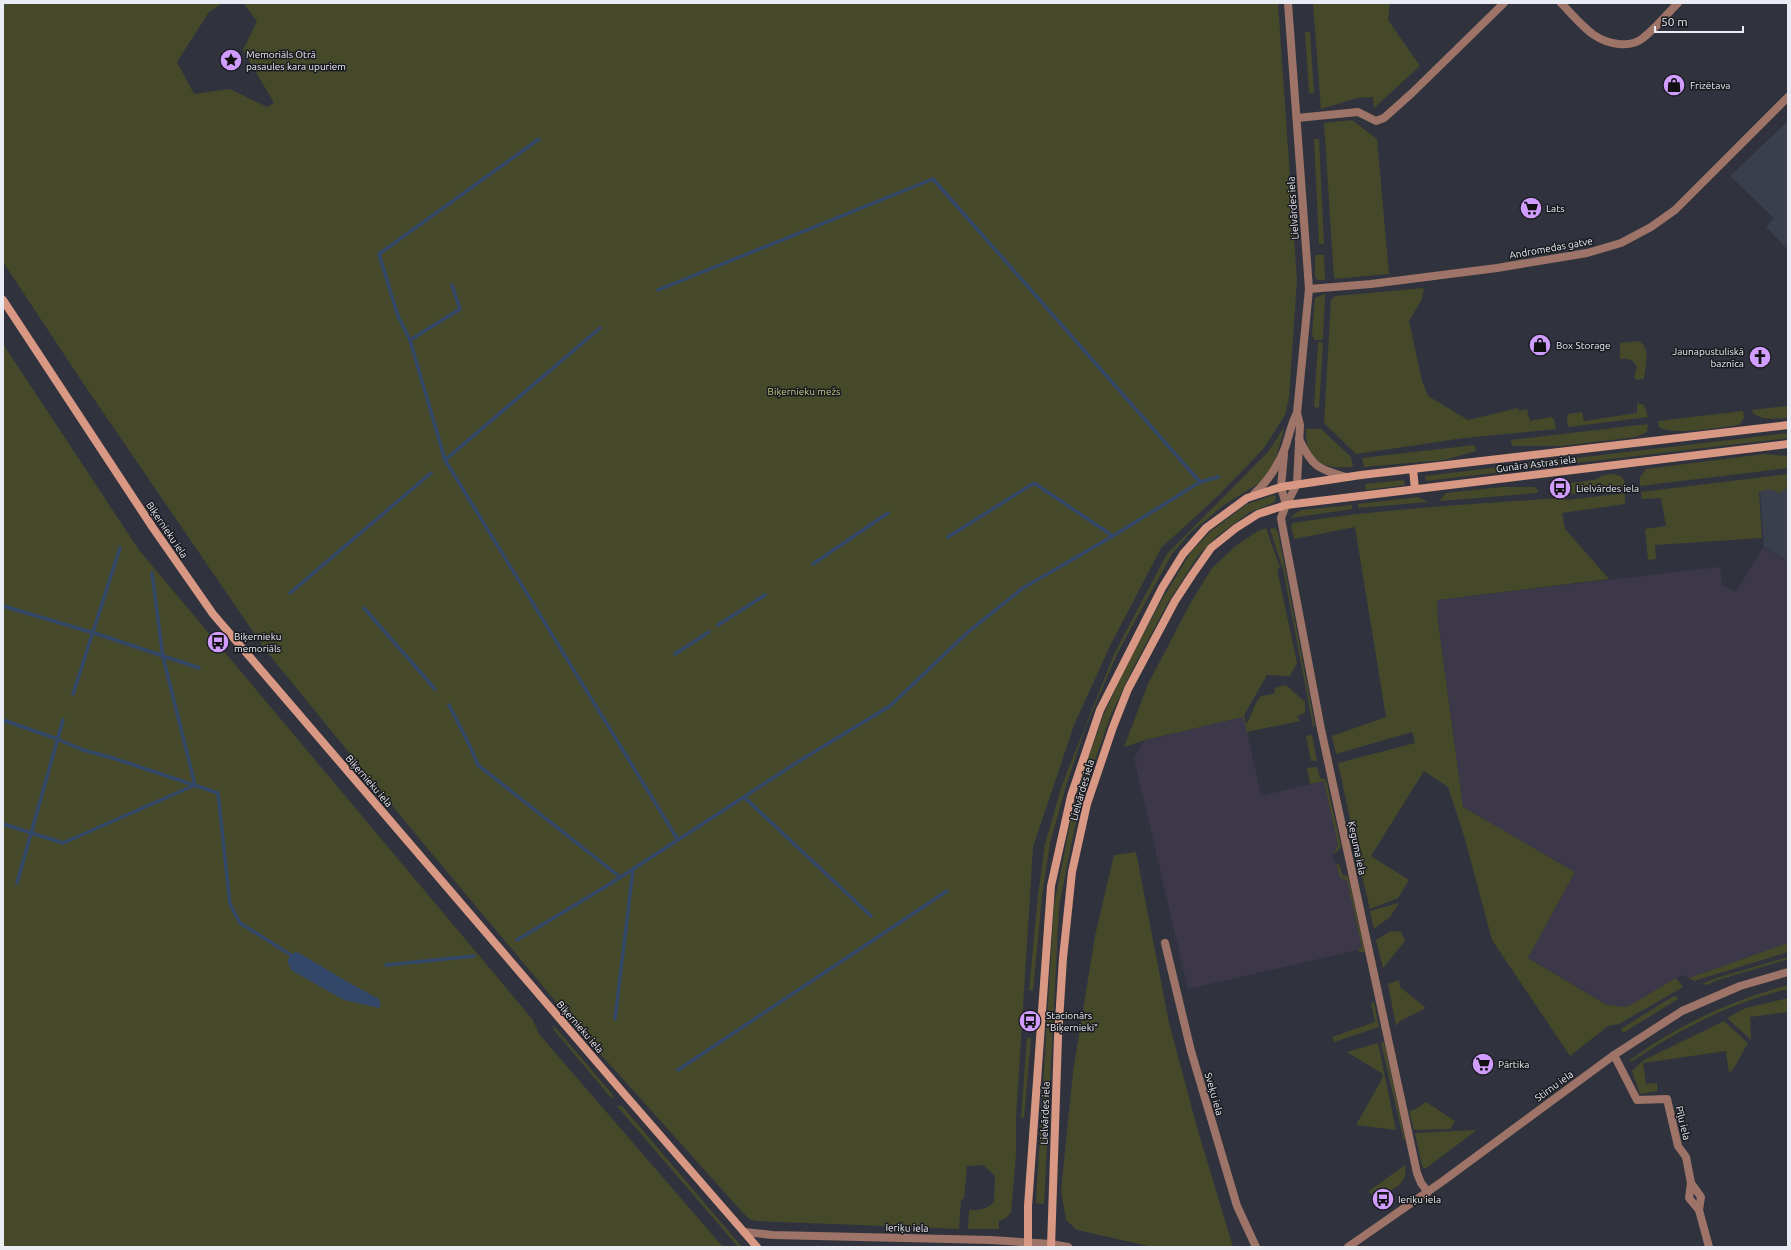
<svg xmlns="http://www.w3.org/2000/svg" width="1791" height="1250" font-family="Ubuntu,sans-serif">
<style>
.built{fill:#3a3f4d}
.industrial{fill:#3d3849}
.green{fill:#45492a;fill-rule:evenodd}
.water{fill:#324668}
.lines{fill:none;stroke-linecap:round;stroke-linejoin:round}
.stream{stroke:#324668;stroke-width:3.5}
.minor{stroke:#9d7467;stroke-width:8}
.tertiary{stroke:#9d7467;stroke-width:8}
.secondary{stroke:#d99883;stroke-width:8}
.labels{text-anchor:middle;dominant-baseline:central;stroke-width:3;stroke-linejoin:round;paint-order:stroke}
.poi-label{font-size:10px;fill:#eaecf3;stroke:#1a1b20;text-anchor:start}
.street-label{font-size:10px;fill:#eaecf3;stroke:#1a1b20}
.park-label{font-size:10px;fill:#c2cc85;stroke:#1a1b20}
</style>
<rect width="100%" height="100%" fill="#30333d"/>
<g class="built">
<polygon points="1788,121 1788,250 1766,227 1774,218 1730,176"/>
<polygon points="1788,476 1788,561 1764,547 1760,490"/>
</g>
<g class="industrial">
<polygon points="1763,547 1788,562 1788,943 1689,978 1682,975 1627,1007 1607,1005 1528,958 1575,872 1463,807 1438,622 1437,600 1720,567 1722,585 1736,592"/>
<polygon points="1244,717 1261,796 1324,781 1338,845 1333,853 1332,859 1336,863 1340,878 1347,879 1362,949 1188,989 1134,758 1145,740"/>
</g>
<g class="green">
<path d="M3,3H223L209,12L177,62L194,94L230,89L267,107L274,103L243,50L257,21L243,3H1278L1297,280L1289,397L1285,415L1264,448L1218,496L1161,548L1110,646L1074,725L1033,847L1016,1118V1154L1011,1212L1006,1218L999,1221V1229H968L969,1210C980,1210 986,1210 994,1202L995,1176L983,1165L967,1166L964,1198L961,1200L959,1229L758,1221L751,1220L744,1214L587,1039L413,831L267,652L83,383L3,262Z"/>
<polygon points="1313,3 1390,3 1388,20 1420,66 1374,108 1373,97 1357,98 1321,109"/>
<polygon points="1305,32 1310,32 1314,93 1309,93"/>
<polygon points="1352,120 1377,139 1389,274 1334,279 1324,123"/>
<polygon points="1314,139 1319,139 1324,244 1319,244"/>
<polygon points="1315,255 1324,255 1325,280 1318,280 1315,277"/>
<polygon points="1424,288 1422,299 1409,321 1422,381 1428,396 1468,420 1518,408 1519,411 1527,409 1530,421 1551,417 1554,419 1556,429 1464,438 1356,454 1324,423 1331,300 1335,296"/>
<polygon points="1325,294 1323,340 1315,340 1312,335 1315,298"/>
<path d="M1638,341C1652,347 1645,367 1644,379L1637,380L1634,377L1637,367C1633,359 1629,358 1620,359V343Z"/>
<polygon points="1318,342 1323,343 1319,408 1314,407"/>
<path d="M3,344L139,550L533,1020L539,1034L723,1247H3ZM291,955L379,999L288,963Z"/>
<polygon points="1637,403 1644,405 1648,417 1568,427 1567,418 1568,414 1582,412 1584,421 1637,413"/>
<path d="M1788,406V418C1775,418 1759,422 1751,410Z"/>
<path d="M1743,411L1744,418L1739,425C1721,427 1673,436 1659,427L1658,421Z"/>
<polygon points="1648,424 1647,432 1636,437 1560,446 1512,446 1511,440"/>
<polygon points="1283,429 1284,430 1274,464 1261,482 1224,505 1191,532 1172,554 1117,654 1085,729 1066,786 1050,843 1042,897 1033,991 1029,990 1038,896 1045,844 1062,785 1115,652 1167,554 1268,452"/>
<path d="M1306,429H1321L1351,457L1353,467C1323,469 1305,463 1306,429Z"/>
<polygon points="1788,433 1788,438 1426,481 1425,476"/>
<polygon points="1475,445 1476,451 1444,460 1364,467 1362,458"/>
<polygon points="1764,454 1788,456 1788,468 1640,486 1640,477 1646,469"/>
<path d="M1613,474C1623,476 1624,478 1626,488L1571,494L1569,485L1571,483L1594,480L1604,475Z"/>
<polygon points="1788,474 1788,487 1780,493 1769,489 1759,492 1762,538 1655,545 1656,559 1648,560 1645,529 1666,526 1661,498 1642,499 1641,492"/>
<polygon points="1404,480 1405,485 1366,490 1365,484"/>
<polygon points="1502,487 1534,487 1538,490 1537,493 1439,501 1446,493"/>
<path d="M1625,493V504L1562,513L1565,529L1609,579L1437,600L1438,622L1463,807L1575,872L1528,958L1607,1005L1627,1007L1676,978L1683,987L1619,1024L1608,1026L1570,1056L1492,940L1465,839L1448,787L1424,771L1371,856L1409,880L1398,898L1370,909L1361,872L1363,868L1361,870L1338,763L1415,743L1412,732L1336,754L1332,736L1386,717L1355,527L1294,539L1291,526L1293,523C1381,509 1471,504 1560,498L1567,500Z"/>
<polygon points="1274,495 1276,497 1275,502 1250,512 1216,537 1198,556 1167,604 1131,672 1110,717 1091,772 1076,821 1059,907 1044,1204 1036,1203 1054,905 1071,819 1084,769 1104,714 1125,669 1161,601 1191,552 1211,531 1247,504"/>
<polygon points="1418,497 1428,502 1358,508 1358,504"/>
<polygon points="1352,505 1352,509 1291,518 1296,513 1302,510"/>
<path d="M1266,528L1280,568L1277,569L1297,663L1290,676L1267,675L1244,715L1246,724C1253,715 1252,706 1261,696L1274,694L1275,688L1286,685L1305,702V713L1297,716L1300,721L1247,732L1243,717L1145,740L1124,747L1148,684L1191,602L1212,568L1237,545L1258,531Z"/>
<polygon points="1275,528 1278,532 1315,726 1313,726 1283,569 1270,529"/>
<polygon points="1312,735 1317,761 1311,761 1306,736"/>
<polygon points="1317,767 1320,778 1326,780 1341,846 1339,850 1333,854 1338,845 1324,781 1310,784 1307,768"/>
<polygon points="1136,852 1169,1023 1198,1131 1233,1247 1153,1247 1077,1230 1066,1220 1061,1191 1073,1072 1095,936 1114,855"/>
<polygon points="1336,863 1340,866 1342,875 1348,876 1365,952 1359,952 1359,949 1362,948 1347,880 1340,878"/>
<polygon points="1399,903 1390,917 1374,929 1370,911"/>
<polygon points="1391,931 1401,932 1405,941 1383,968 1376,940"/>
<polygon points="1788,943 1788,952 1694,981 1689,978"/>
<polygon points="1788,957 1788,959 1715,981 1708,985 1702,984 1713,979"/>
<polygon points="1399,980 1400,987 1426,1008 1400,1021 1396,1026 1388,984"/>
<path d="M1788,985V989C1730,1003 1680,1029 1631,1062L1630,1060C1678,1025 1730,1001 1788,985Z"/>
<polygon points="1677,996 1678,999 1623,1033 1621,1029 1672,997"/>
<polygon points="1788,998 1788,1012 1750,1017 1751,1040 1727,1018 1746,1008"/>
<polygon points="1374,1002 1379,1027 1334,1042 1332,1037 1375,1022 1371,1003"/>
<path d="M1724,1021L1748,1043C1742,1051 1736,1069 1729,1073L1726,1051L1643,1063L1646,1084L1657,1083V1091L1640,1094L1632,1071L1644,1060Z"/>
<polygon points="553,1025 613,1095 612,1099 554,1030"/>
<polygon points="1027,1038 1031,1038 1024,1118 1021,1118"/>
<polygon points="1384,1042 1405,1138 1404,1141 1381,1043"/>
<polygon points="1378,1043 1396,1130 1356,1125 1381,1081 1383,1074 1347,1052"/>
<polygon points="1426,1102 1455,1121 1450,1129 1414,1130 1409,1111 1416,1109"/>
<polygon points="617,1106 622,1106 742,1247 738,1247"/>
<polygon points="1477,1130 1425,1169 1422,1166 1415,1133"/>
<path d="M1405,1165C1409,1186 1390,1190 1374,1199L1369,1191Z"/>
</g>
<polygon class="water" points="295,952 299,953 353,985 379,999 381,1005 379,1008 344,1000 291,970 288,963 288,959"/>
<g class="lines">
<g class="stream">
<polyline points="452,285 460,309 410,340 398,316 379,254 539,139"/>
<polyline points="658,290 933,179 1200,482"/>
<polyline points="410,340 445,460 678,840"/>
<polyline points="445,460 600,328"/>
<polyline points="948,537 1034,483 1113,536"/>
<polyline points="813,564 888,513"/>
<polyline points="290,593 431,473"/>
<polyline points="3,606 94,633 199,668"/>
<polyline points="364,608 435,689"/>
<polyline points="718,625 765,595"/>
<polyline points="675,654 709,632"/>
<polyline points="73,694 120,548"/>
<polyline points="449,705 469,744 478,765 620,877"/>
<polyline points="3,720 57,739 83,750 113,758 218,793 230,904 240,923 291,955"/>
<polyline points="744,797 871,916"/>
<polyline points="3,824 63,843 195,785 163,657 152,573"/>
<polyline points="17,883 63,720"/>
<polyline points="517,940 610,884 796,763 890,706 968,632 1023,588 1113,536 1200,482 1218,477"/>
<polyline points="386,965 474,956"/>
<polyline points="615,1019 633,870"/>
<polyline points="678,1070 947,891"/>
</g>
<g class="minor">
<polyline points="1288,3 1309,289 1297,413 1300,425 1297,484 1286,505 1281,518 1282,524 1321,729 1417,1173 1421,1183 1428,1192"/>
<path d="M1561,3C1571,13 1582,27 1594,35C1607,44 1630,49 1643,38C1656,28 1666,15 1678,3"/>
<polyline points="1297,118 1358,112 1376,121 1384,118 1412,93 1504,3"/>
<polyline points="1309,289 1371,284 1497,268 1587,253 1621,243 1651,227 1675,210 1788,97"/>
<path d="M1299,439C1312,466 1317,469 1346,477"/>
<polyline points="1284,454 1281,487 1286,505"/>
<path d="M1254,494C1268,481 1278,466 1285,448C1289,436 1291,424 1297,413"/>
<polyline points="1165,943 1191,1051 1237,1206 1256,1247"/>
<polyline points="1614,1055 1637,1100 1667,1099 1678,1146 1686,1157 1691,1183 1689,1198 1699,1210 1709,1247"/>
<polyline points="1691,1183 1701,1197 1699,1210"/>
</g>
<g class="tertiary">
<polyline points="744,1232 773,1235 991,1240 1051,1244 1068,1247"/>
<polyline points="1348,1247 1443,1181 1614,1055 1682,1011 1740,986 1788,972"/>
</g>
<g class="secondary">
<polyline points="3,300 153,528 213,614 626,1096 757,1247"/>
<polyline points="1413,469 1415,489"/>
<polyline points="1028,1247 1028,1206 1051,886 1071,796 1100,710 1162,588 1183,554 1206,528 1247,498 1281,487 1361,475 1788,425"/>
<polyline points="1051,1247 1058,1037 1063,958 1072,872 1087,804 1113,727 1128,689 1175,601 1192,575 1211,548 1236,528 1258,514 1286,505 1788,444"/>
</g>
</g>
<defs>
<g id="sight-disc" transform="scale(1.15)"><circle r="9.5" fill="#d09dfe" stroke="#1a1b20"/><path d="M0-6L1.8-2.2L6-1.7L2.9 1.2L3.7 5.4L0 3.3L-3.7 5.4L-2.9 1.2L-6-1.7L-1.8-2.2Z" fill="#111"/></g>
<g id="shop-disc" transform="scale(1.15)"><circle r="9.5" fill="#d09dfe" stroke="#1a1b20"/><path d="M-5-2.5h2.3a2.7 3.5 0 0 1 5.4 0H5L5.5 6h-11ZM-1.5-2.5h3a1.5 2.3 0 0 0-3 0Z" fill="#111"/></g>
<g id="supermarket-disc" transform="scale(1.15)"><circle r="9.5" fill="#d09dfe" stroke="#1a1b20"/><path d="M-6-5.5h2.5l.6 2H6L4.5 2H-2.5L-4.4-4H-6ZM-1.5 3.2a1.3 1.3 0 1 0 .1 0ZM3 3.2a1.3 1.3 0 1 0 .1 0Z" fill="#111"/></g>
<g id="church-disc" transform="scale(1.15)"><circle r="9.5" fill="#d09dfe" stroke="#1a1b20"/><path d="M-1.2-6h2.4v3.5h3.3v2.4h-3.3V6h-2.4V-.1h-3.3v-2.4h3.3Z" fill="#111"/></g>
<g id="bus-disc" transform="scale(1.15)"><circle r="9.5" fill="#d09dfe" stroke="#1a1b20"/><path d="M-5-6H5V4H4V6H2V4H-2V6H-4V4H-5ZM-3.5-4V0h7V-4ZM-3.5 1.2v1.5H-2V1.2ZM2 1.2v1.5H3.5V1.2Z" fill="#111"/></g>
</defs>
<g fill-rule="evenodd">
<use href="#sight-disc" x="231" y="60"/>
<use href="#shop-disc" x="1674" y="85"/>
<use href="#supermarket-disc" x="1531" y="208"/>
<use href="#shop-disc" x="1540" y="345"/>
<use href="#church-disc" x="1760" y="357"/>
<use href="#bus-disc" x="1560" y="488"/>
<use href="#bus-disc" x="218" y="642"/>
<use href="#bus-disc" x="1030" y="1021"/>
<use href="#supermarket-disc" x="1483" y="1064"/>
<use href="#bus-disc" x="1383" y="1199"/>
</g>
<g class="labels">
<g class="poi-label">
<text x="246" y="54">Memoriāls Otrā<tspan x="246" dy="12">pasaules kara upuriem</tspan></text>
<text x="1690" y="85">Frizētava</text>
<text x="1546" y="208">Lats</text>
<text x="1556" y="345">Box Storage</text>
<text x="1744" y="351" text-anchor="end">Jaunapustuliskā<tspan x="1744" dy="12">baznīca</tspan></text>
<text x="1576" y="488">Lielvārdes iela</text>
<text x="234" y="636">Biķernieku<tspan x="234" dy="12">memoriāls</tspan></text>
<text x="1046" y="1015">Stacionārs<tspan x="1046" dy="12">"Biķernieki"</tspan></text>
<text x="1498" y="1064">Pārtika</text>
<text x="1398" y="1199">Ieriķu iela</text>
</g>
<g class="street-label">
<text transform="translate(1293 208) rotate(-94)">Lielvārdes iela</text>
<text transform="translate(1551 248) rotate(-10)">Andromedas gatve</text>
<text transform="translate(1536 464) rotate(-7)">Gunāra Astras iela</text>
<text transform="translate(167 530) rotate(56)">Biķernieku iela</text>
<text transform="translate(369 781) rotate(49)">Biķernieku iela</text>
<text transform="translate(1082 790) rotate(-74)">Lielvārdes iela</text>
<text transform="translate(1357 848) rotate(78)">Ķeguma iela</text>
<text transform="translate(580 1027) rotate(49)">Biķernieku iela</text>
<text transform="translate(1554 1086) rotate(-36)">Stirnu iela</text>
<text transform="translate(1214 1094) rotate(74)">Sveķu iela</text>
<text transform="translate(1045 1113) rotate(-88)">Lielvārdes iela</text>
<text transform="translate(1683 1123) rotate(76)">Pīļu iela</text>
<text transform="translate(907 1228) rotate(1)">Ieriķu iela</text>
</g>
<g class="park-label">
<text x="804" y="391">Biķernieku mežs</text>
</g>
</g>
<rect width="1791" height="1250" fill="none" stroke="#eaecf3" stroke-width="8"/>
<path d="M1655 26v6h88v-6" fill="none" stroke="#eaecf3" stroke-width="2"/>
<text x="1661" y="26" font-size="12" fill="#eaecf3" stroke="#1a1b20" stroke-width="3" paint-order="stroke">50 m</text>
</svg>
